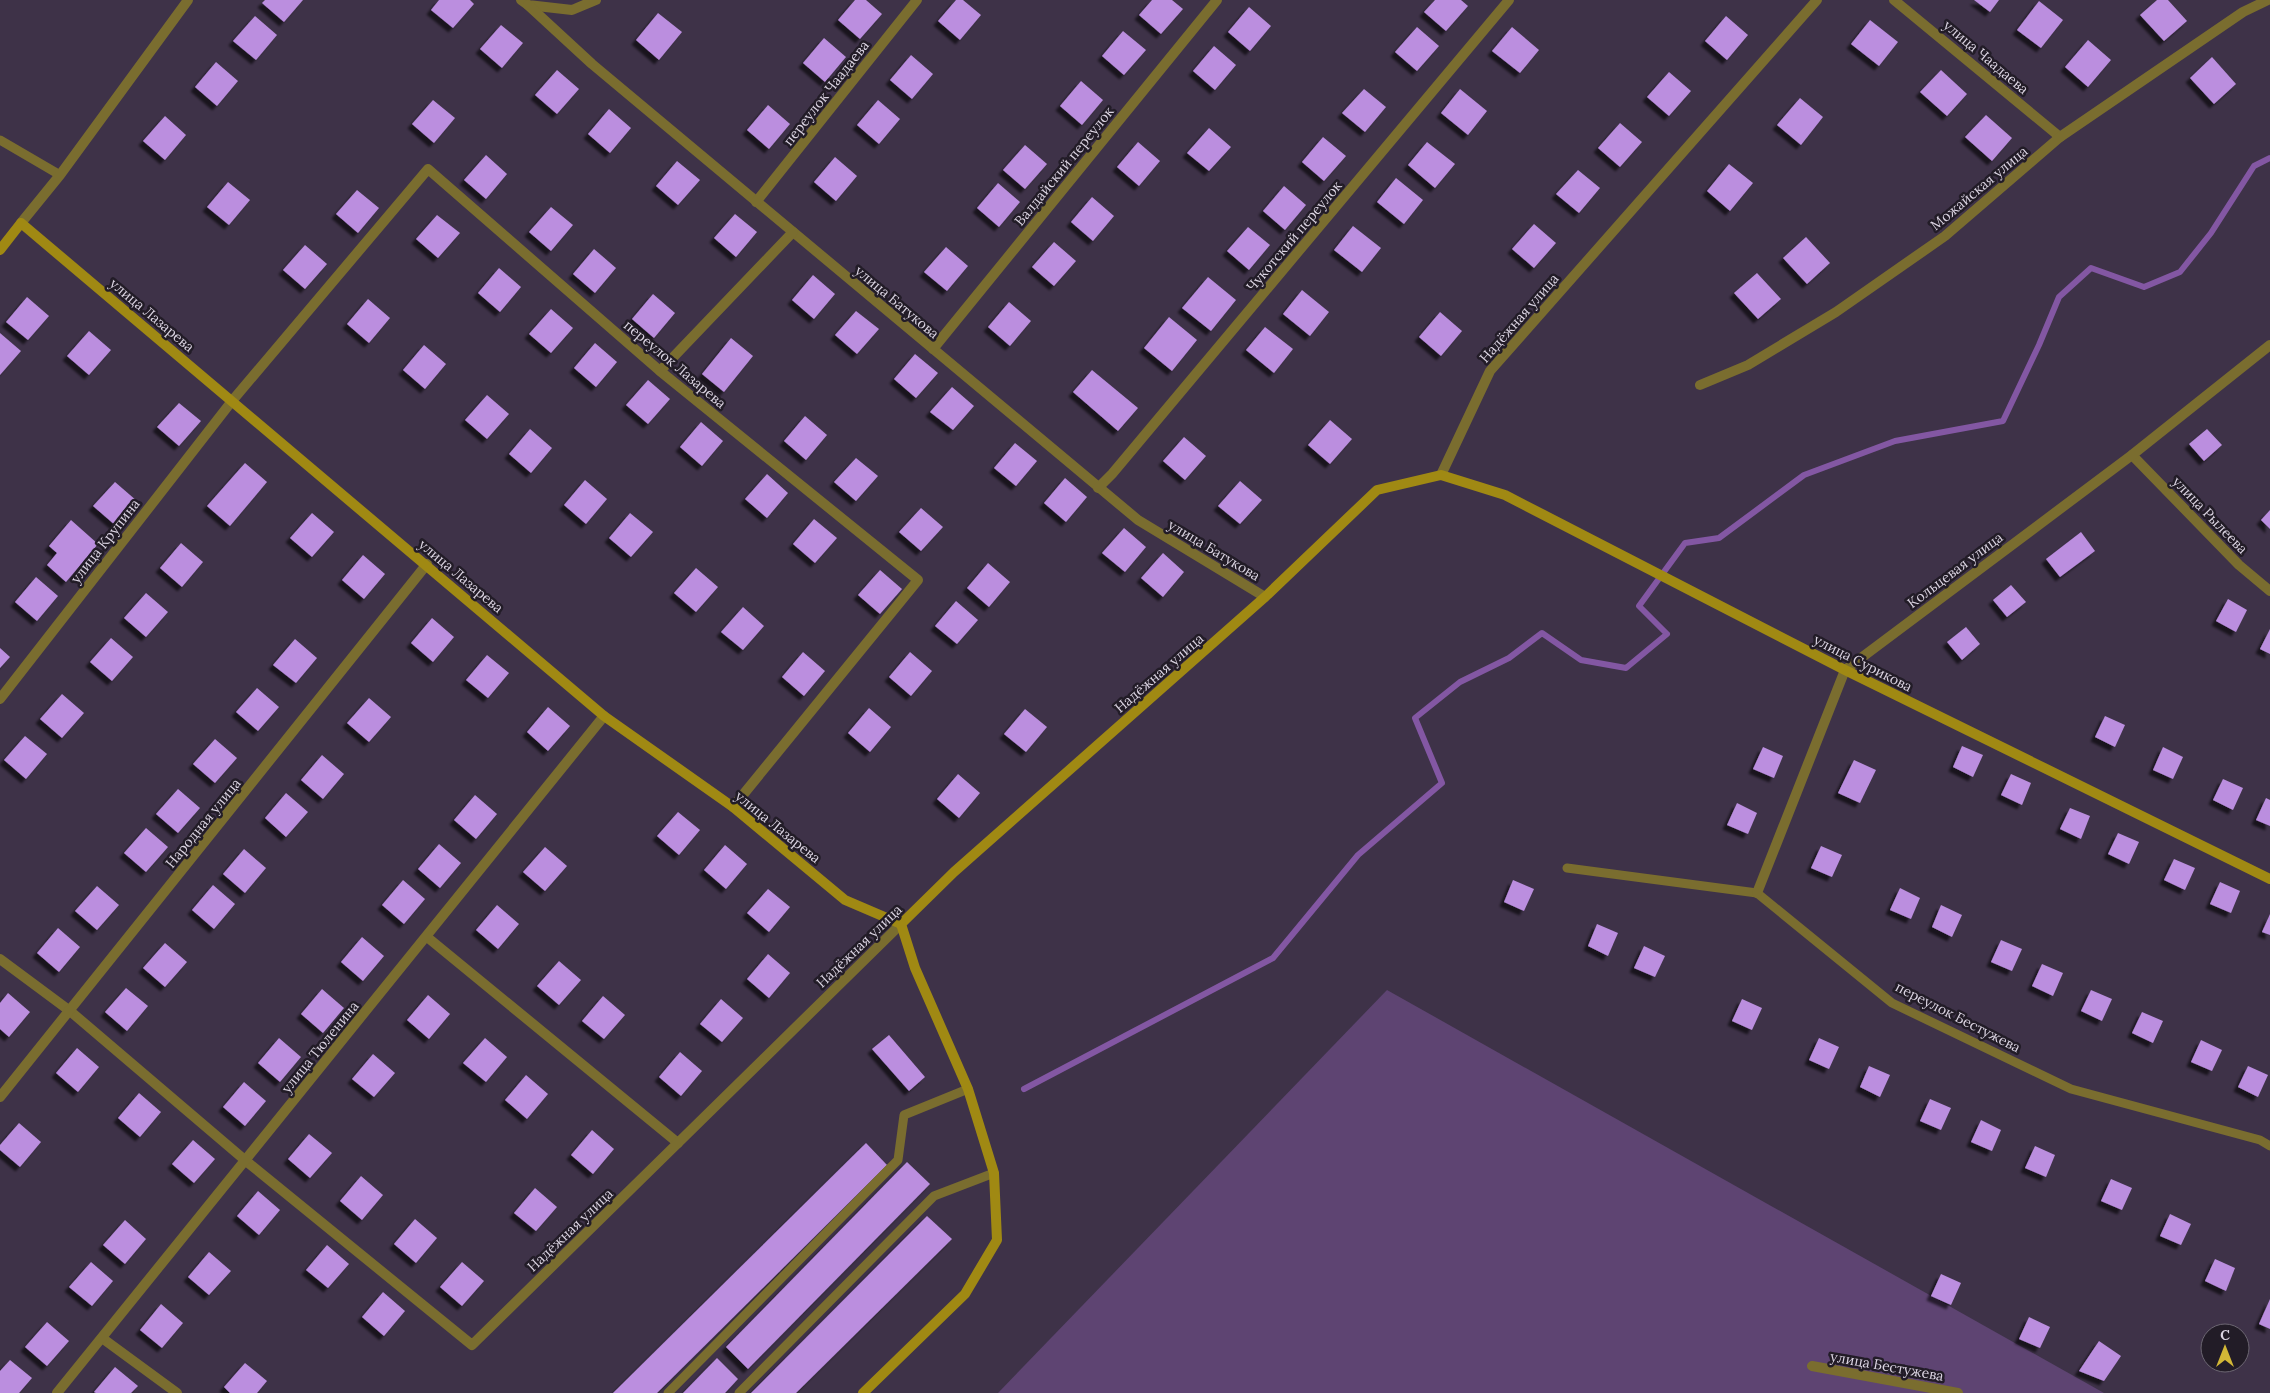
<svg xmlns="http://www.w3.org/2000/svg" width="2270" height="1393" font-family="Lora,serif">
<style>
.green{fill:#5e4472}
.lines{fill:none;stroke-linecap:round;stroke-linejoin:round}
.stream{stroke:#8357a3;stroke-width:6}
.building{fill:#bb8edf;filter:url(#shadow)}
.lane{stroke:#7a6d2f;stroke-width:9}
.street{stroke:#7a6d2f;stroke-width:10}
.secondary{stroke:#a08913;stroke-width:10}
.labels{text-anchor:middle;dominant-baseline:central;stroke-width:5;stroke-linejoin:round;paint-order:stroke}
.street-label{font-size:14px;fill:#dbd4e2;stroke:#221c27}
</style>
<defs>
<filter id="shadow"><feDropShadow dx="-4.5" dy="4.5" stdDeviation="1" flood-color="#0009"/></filter>
</defs>
<rect width="100%" height="100%" fill="#3e3248"/>
<polygon class="green" points="1387,990 2104,1393 998,1393"/>
<g class="lines">
<polyline class="stream" points="1024,1089 1273,958 1358,855 1442,783 1415,718 1460,682 1509,658 1542,633 1581,660 1626,668 1667,634 1639,606 1685,543 1719,538 1804,475 1895,441 2003,421 2039,345 2059,297 2091,268 2144,287 2180,272 2211,233 2254,166 2270,158"/>
</g>
<g class="building">
<polygon points="265,0 303,0 284,22 262,3"/>
<polygon points="439,0 470,0 474,4 453,28 431,10"/>
<polygon points="855,0 866,0 882,14 860,39 838,20"/>
<polygon points="956,0 963,0 981,15 960,40 938,21"/>
<polygon points="1152,0 1172,0 1183,9 1161,34 1139,15"/>
<polygon points="1435,0 1461,0 1468,6 1446,31 1424,12"/>
<polygon points="1974,0 1999,0 1990,12"/>
<polygon points="2157,0 2168,0 2187,21 2164,41 2140,15"/>
<polygon points="2039,1 2063,20 2041,48 2017,30"/>
<polygon points="1249,7 1271,26 1250,51 1228,32"/>
<polygon points="658,13 682,32 659,60 636,40"/>
<polygon points="255,16 277,35 256,60 233,41"/>
<polygon points="1726,16 1748,35 1727,60 1705,41"/>
<polygon points="1870,20 1898,42 1879,66 1851,44"/>
<polygon points="501,25 523,43 502,68 480,49"/>
<polygon points="1417,27 1439,46 1417,71 1395,52"/>
<polygon points="1512,27 1539,50 1520,73 1492,51"/>
<polygon points="1123,31 1146,50 1124,75 1102,56"/>
<polygon points="824,38 846,57 825,82 803,63"/>
<polygon points="2088,40 2111,60 2088,87 2065,67"/>
<polygon points="1214,46 1236,65 1215,90 1193,71"/>
<polygon points="911,55 933,74 912,99 890,80"/>
<polygon points="2212,57 2236,84 2214,104 2190,78"/>
<polygon points="216,62 238,81 217,106 195,87"/>
<polygon points="557,70 579,89 557,114 535,95"/>
<polygon points="1941,70 1967,94 1947,116 1920,92"/>
<polygon points="1669,72 1691,91 1669,116 1647,97"/>
<polygon points="1081,81 1103,100 1082,125 1060,106"/>
<polygon points="1364,89 1386,107 1365,132 1342,113"/>
<polygon points="1460,89 1487,111 1468,135 1441,113"/>
<polygon points="1800,98 1823,117 1801,145 1777,125"/>
<polygon points="433,100 455,118 434,143 412,124"/>
<polygon points="878,100 900,119 879,144 857,125"/>
<polygon points="768,105 790,124 769,149 747,130"/>
<polygon points="609,109 631,128 610,153 588,134"/>
<polygon points="1986,115 2012,138 1992,161 1965,137"/>
<polygon points="165,116 186,135 165,160 143,141"/>
<polygon points="1620,123 1642,142 1620,167 1598,148"/>
<polygon points="1209,128 1231,147 1209,171 1187,153"/>
<polygon points="1323,137 1346,156 1324,181 1302,162"/>
<polygon points="1138,142 1160,161 1139,186 1117,167"/>
<polygon points="1427,142 1455,164 1435,188 1408,165"/>
<polygon points="1025,145 1047,164 1025,189 1003,170"/>
<polygon points="486,155 507,174 486,199 464,180"/>
<polygon points="835,157 857,176 836,201 814,182"/>
<polygon points="677,161 700,180 678,205 656,186"/>
<polygon points="1729,164 1753,183 1730,211 1707,191"/>
<polygon points="1578,170 1600,188 1579,213 1556,194"/>
<polygon points="1396,178 1423,200 1404,224 1377,202"/>
<polygon points="228,182 250,200 229,225 207,207"/>
<polygon points="998,183 1020,202 999,227 977,208"/>
<polygon points="1284,186 1306,205 1285,230 1263,211"/>
<polygon points="357,190 379,208 358,233 336,214"/>
<polygon points="1092,197 1114,216 1093,241 1071,222"/>
<polygon points="551,207 573,225 551,251 529,232"/>
<polygon points="735,214 757,232 736,257 714,238"/>
<polygon points="437,215 460,233 438,258 416,239"/>
<polygon points="1534,224 1556,243 1534,268 1512,249"/>
<polygon points="1353,226 1381,248 1362,272 1334,250"/>
<polygon points="1248,227 1270,245 1249,270 1227,251"/>
<polygon points="1806,237 1830,263 1807,284 1783,258"/>
<polygon points="1054,242 1076,261 1054,286 1032,267"/>
<polygon points="305,245 327,264 305,289 283,270"/>
<polygon points="946,247 968,266 947,291 924,272"/>
<polygon points="594,249 616,268 595,293 573,274"/>
<polygon points="499,268 521,287 500,312 478,293"/>
<polygon points="1757,273 1781,299 1758,319 1734,293"/>
<polygon points="813,275 835,294 814,319 792,300"/>
<polygon points="1208,277 1236,300 1211,331 1182,308"/>
<polygon points="1302,290 1329,312 1310,336 1283,314"/>
<polygon points="653,294 675,313 654,338 632,319"/>
<polygon points="27,297 49,316 28,340 6,322"/>
<polygon points="368,299 390,318 369,343 347,324"/>
<polygon points="1009,302 1031,321 1010,346 988,327"/>
<polygon points="551,309 573,328 551,353 529,334"/>
<polygon points="856,311 879,329 857,354 835,335"/>
<polygon points="1440,312 1462,331 1441,356 1419,337"/>
<polygon points="1169,317 1197,340 1172,371 1144,348"/>
<polygon points="1265,327 1293,349 1274,373 1246,350"/>
<polygon points="89,331 111,350 89,375 67,356"/>
<polygon points="0,333 21,351 0,375"/>
<polygon points="731,338 753,356 724,392 702,374"/>
<polygon points="595,343 617,362 596,387 574,368"/>
<polygon points="424,345 446,364 425,389 403,370"/>
<polygon points="915,354 938,373 916,398 894,379"/>
<polygon points="1092,370 1138,408 1118,431 1073,392"/>
<polygon points="648,380 670,399 648,424 626,405"/>
<polygon points="952,387 974,406 953,430 930,412"/>
<polygon points="487,395 509,414 487,439 465,420"/>
<polygon points="179,403 201,421 179,446 157,427"/>
<polygon points="805,416 827,435 806,460 784,441"/>
<polygon points="1330,420 1352,439 1330,464 1308,445"/>
<polygon points="701,422 723,441 702,466 680,447"/>
<polygon points="530,429 552,448 531,473 509,454"/>
<polygon points="2207,429 2222,445 2204,461 2189,444"/>
<polygon points="1184,437 1206,456 1185,480 1163,461"/>
<polygon points="1015,443 1037,461 1016,486 994,468"/>
<polygon points="856,458 878,476 856,501 834,482"/>
<polygon points="245,463 267,482 230,526 207,506"/>
<polygon points="767,474 788,493 767,518 745,499"/>
<polygon points="1065,478 1087,497 1066,522 1044,503"/>
<polygon points="585,480 607,499 586,524 564,505"/>
<polygon points="1240,481 1262,500 1240,524 1218,506"/>
<polygon points="115,482 137,501 115,525 93,506"/>
<polygon points="921,508 943,527 921,551 899,532"/>
<polygon points="2270,510 2270,529 2261,520"/>
<polygon points="312,513 334,532 312,557 290,538"/>
<polygon points="630,513 653,532 631,557 609,538"/>
<polygon points="814,519 837,538 815,563 793,544"/>
<polygon points="71,520 98,544 66,582 47,565 57,553 49,546"/>
<polygon points="1124,528 1146,547 1125,572 1102,553"/>
<polygon points="2081,532 2095,551 2060,577 2046,559"/>
<polygon points="181,543 203,562 182,587 160,568"/>
<polygon points="1163,553 1184,572 1163,597 1141,578"/>
<polygon points="363,555 385,574 364,599 342,580"/>
<polygon points="988,563 1010,582 989,607 967,588"/>
<polygon points="696,568 718,587 696,612 674,593"/>
<polygon points="880,570 902,589 880,614 858,595"/>
<polygon points="36,577 58,596 37,621 15,602"/>
<polygon points="2011,585 2026,602 2007,617 1993,600"/>
<polygon points="146,593 168,612 146,637 124,618"/>
<polygon points="2228,599 2247,610 2236,632 2216,621"/>
<polygon points="956,601 978,620 957,644 935,626"/>
<polygon points="743,607 764,626 743,650 721,632"/>
<polygon points="432,618 454,637 433,662 411,643"/>
<polygon points="1966,627 1980,644 1962,660 1947,642"/>
<polygon points="2270,629 2270,654 2260,649"/>
<polygon points="111,638 133,657 112,681 90,662"/>
<polygon points="295,639 317,658 296,683 273,665"/>
<polygon points="0,648 10,657 0,668"/>
<polygon points="803,652 825,671 804,696 782,677"/>
<polygon points="910,652 932,671 911,696 889,677"/>
<polygon points="487,655 509,673 488,698 466,680"/>
<polygon points="257,688 279,707 258,731 236,712"/>
<polygon points="62,694 84,713 62,738 40,719"/>
<polygon points="369,698 391,717 369,742 347,723"/>
<polygon points="548,707 570,726 548,751 527,732"/>
<polygon points="869,708 891,727 870,752 848,733"/>
<polygon points="1025,709 1047,727 1026,752 1004,734"/>
<polygon points="2105,716 2125,725 2115,747 2095,737"/>
<polygon points="25,736 47,754 26,779 4,760"/>
<polygon points="215,739 237,758 215,783 193,764"/>
<polygon points="1962,746 1983,755 1973,777 1953,767"/>
<polygon points="1763,747 1783,756 1774,778 1753,769"/>
<polygon points="2163,747 2183,757 2173,779 2153,770"/>
<polygon points="322,755 344,774 323,799 301,780"/>
<polygon points="1854,760 1876,770 1860,803 1838,793"/>
<polygon points="958,774 980,793 959,818 937,799"/>
<polygon points="2011,774 2031,783 2022,805 2001,795"/>
<polygon points="2223,779 2243,788 2233,810 2213,800"/>
<polygon points="178,789 200,808 178,833 156,814"/>
<polygon points="286,793 308,812 286,837 265,818"/>
<polygon points="475,795 497,814 476,839 454,820"/>
<polygon points="2266,798 2270,800 2270,826 2256,820"/>
<polygon points="1737,803 1757,813 1748,834 1727,825"/>
<polygon points="2070,808 2090,816 2081,839 2060,829"/>
<polygon points="678,812 700,830 679,855 657,836"/>
<polygon points="146,828 168,847 146,872 124,853"/>
<polygon points="2118,833 2139,842 2129,864 2108,854"/>
<polygon points="439,844 461,863 440,888 418,869"/>
<polygon points="725,845 747,864 726,889 704,870"/>
<polygon points="1821,846 1842,855 1832,877 1811,868"/>
<polygon points="545,847 567,866 545,891 523,872"/>
<polygon points="244,849 266,868 245,893 223,874"/>
<polygon points="2174,859 2195,868 2185,890 2164,880"/>
<polygon points="403,880 425,899 404,924 382,905"/>
<polygon points="1513,880 1534,889 1524,911 1504,902"/>
<polygon points="2220,882 2240,891 2231,913 2210,904"/>
<polygon points="213,885 235,904 214,929 192,910"/>
<polygon points="97,886 119,905 97,930 75,911"/>
<polygon points="1900,888 1920,898 1911,919 1890,910"/>
<polygon points="768,889 790,907 769,932 747,913"/>
<polygon points="497,905 519,924 498,949 476,930"/>
<polygon points="1941,905 1962,915 1952,937 1932,927"/>
<polygon points="2270,914 2270,935 2262,932"/>
<polygon points="1597,924 1618,933 1608,956 1588,946"/>
<polygon points="58,928 80,947 59,972 37,953"/>
<polygon points="362,937 384,956 363,981 341,962"/>
<polygon points="2001,940 2022,949 2012,971 1991,962"/>
<polygon points="165,943 187,962 165,987 143,968"/>
<polygon points="1644,946 1665,956 1655,977 1634,968"/>
<polygon points="768,954 790,973 769,998 747,979"/>
<polygon points="559,961 581,980 559,1005 537,986"/>
<polygon points="2042,964 2063,973 2053,996 2032,986"/>
<polygon points="126,988 148,1006 127,1031 105,1012"/>
<polygon points="322,989 344,1008 323,1033 301,1014"/>
<polygon points="2091,990 2112,999 2102,1021 2081,1011"/>
<polygon points="8,993 30,1012 9,1037 0,1029 0,1003"/>
<polygon points="428,995 450,1014 429,1039 407,1020"/>
<polygon points="603,996 625,1015 604,1039 582,1021"/>
<polygon points="721,999 743,1018 722,1042 700,1024"/>
<polygon points="1742,999 1762,1008 1752,1030 1732,1021"/>
<polygon points="2142,1012 2163,1021 2153,1043 2132,1033"/>
<polygon points="889,1035 925,1077 909,1091 872,1049"/>
<polygon points="279,1038 301,1057 280,1082 258,1063"/>
<polygon points="485,1038 507,1057 486,1082 463,1063"/>
<polygon points="1819,1038 1839,1047 1829,1069 1809,1060"/>
<polygon points="2201,1040 2222,1050 2212,1071 2191,1062"/>
<polygon points="77,1048 99,1067 78,1092 56,1073"/>
<polygon points="680,1052 702,1071 681,1096 659,1077"/>
<polygon points="373,1054 395,1073 374,1097 352,1079"/>
<polygon points="1869,1066 1890,1075 1880,1097 1860,1087"/>
<polygon points="2248,1066 2268,1075 2258,1097 2238,1087"/>
<polygon points="526,1075 548,1094 527,1119 505,1100"/>
<polygon points="244,1082 266,1101 245,1126 223,1107"/>
<polygon points="139,1093 161,1112 140,1137 118,1118"/>
<polygon points="1930,1099 1951,1108 1941,1130 1920,1121"/>
<polygon points="1981,1120 2001,1130 1992,1151 1971,1142"/>
<polygon points="19,1123 41,1142 20,1167 0,1150 0,1145"/>
<polygon points="592,1130 614,1149 593,1174 571,1155"/>
<polygon points="309,1134 332,1153 310,1178 288,1159"/>
<polygon points="193,1140 215,1159 194,1183 172,1164"/>
<polygon points="866,1143 887,1165 657,1393 613,1393"/>
<polygon points="2035,1146 2055,1155 2046,1177 2025,1168"/>
<polygon points="907,1162 930,1184 748,1369 726,1347"/>
<polygon points="361,1176 383,1195 362,1220 340,1201"/>
<polygon points="2111,1179 2132,1188 2122,1210 2101,1201"/>
<polygon points="535,1188 557,1207 536,1231 514,1213"/>
<polygon points="258,1191 280,1210 259,1235 237,1216"/>
<polygon points="2170,1214 2191,1224 2181,1245 2160,1236"/>
<polygon points="927,1216 952,1239 796,1393 751,1393"/>
<polygon points="415,1219 437,1238 416,1263 394,1244"/>
<polygon points="125,1220 146,1239 125,1264 103,1245"/>
<polygon points="327,1245 349,1264 328,1288 306,1270"/>
<polygon points="209,1252 231,1271 209,1295 188,1277"/>
<polygon points="2215,1259 2235,1268 2226,1291 2205,1281"/>
<polygon points="91,1262 113,1281 92,1306 69,1287"/>
<polygon points="462,1262 484,1281 462,1306 440,1287"/>
<polygon points="1941,1274 1961,1283 1951,1305 1931,1296"/>
<polygon points="383,1292 405,1311 384,1336 362,1317"/>
<polygon points="2270,1299 2270,1329 2259,1324"/>
<polygon points="161,1304 183,1323 162,1348 140,1330"/>
<polygon points="2029,1317 2050,1327 2040,1348 2019,1339"/>
<polygon points="47,1322 69,1341 47,1366 25,1347"/>
<polygon points="2099,1341 2121,1356 2104,1381 2079,1371"/>
<polygon points="717,1358 738,1379 725,1393 683,1393"/>
<polygon points="10,1360 32,1378 19,1393 0,1393 0,1371"/>
<polygon points="245,1363 267,1381 257,1393 230,1393 224,1387"/>
<polygon points="115,1367 138,1386 131,1393 96,1393 94,1392"/>
</g>
<g class="lines">
<g class="lane">
<polyline points="0,140 60,175"/>
<polyline points="1567,868 1757,893 1892,1003 2071,1089 2260,1140 2270,1146"/>
<polyline points="668,1393 898,1160 904,1115 968,1089"/>
<polyline points="739,1393 934,1196 994,1173"/>
</g>
<g class="street">
<polyline points="521,0 528,5 572,10 596,0"/>
<polyline points="1894,0 2060,137"/>
<polyline points="528,5 592,64 1138,520 1265,597"/>
<polyline points="756,202 917,0"/>
<polyline points="21,223 60,175 188,0"/>
<polyline points="933,349 1217,0"/>
<polyline points="660,371 793,232"/>
<polyline points="1700,385 1748,365 1836,312 1945,236 2060,137 2243,12 2268,0"/>
<polyline points="2132,455 2239,565 2270,591"/>
<polyline points="1441,475 1490,371 1817,0"/>
<polyline points="1098,488 1112,474 1509,0"/>
<polyline points="0,699 232,401 428,169 660,371 918,580 733,807"/>
<polyline points="1757,893 1845,670 2132,455 2270,345"/>
<polyline points="427,937 678,1143"/>
<polyline points="0,959 70,1011 246,1161 472,1345 901,924"/>
<polyline points="0,1097 427,564"/>
<polyline points="102,1338 177,1393"/>
<polyline points="1812,1366 1958,1393"/>
<polyline points="57,1393 604,716"/>
</g>
<g class="secondary">
<polyline points="0,250 21,223 604,716 733,807 845,900 901,924"/>
<polyline points="901,924 954,872 1265,597 1377,490 1441,475 1505,495 1845,670 2270,879"/>
<polyline points="863,1393 965,1294 997,1240 994,1173 968,1089 915,968 901,924"/>
</g>
</g>
<g class="labels">
<g class="street-label">
<text transform="translate(1986 57) rotate(40)">улица Чаадаева</text>
<text transform="translate(826 93) rotate(-52)">переулок Чаадаева</text>
<text transform="translate(1064 166) rotate(-51)">Валдайский переулок</text>
<text transform="translate(1979 188) rotate(-40)">Можайская улица</text>
<text transform="translate(1294 236) rotate(-50)">Чукотский переулок</text>
<text transform="translate(897 302) rotate(40)">улица Батукова</text>
<text transform="translate(152 315) rotate(40)">улица Лазарева</text>
<text transform="translate(1519 318) rotate(-49)">Надёжная улица</text>
<text transform="translate(675 364) rotate(40)">переулок Лазарева</text>
<text transform="translate(2210 515) rotate(46)">улица Рылеева</text>
<text transform="translate(105 541) rotate(-52)">улица Крупина</text>
<text transform="translate(1214 550) rotate(31)">улица Батукова</text>
<text transform="translate(1955 570) rotate(-37)">Кольцевая улица</text>
<text transform="translate(461 576) rotate(40)">улица Лазарева</text>
<text transform="translate(1863 663) rotate(27)">улица Сурикова</text>
<text transform="translate(1159 673) rotate(-41)">Надёжная улица</text>
<text transform="translate(203 823) rotate(-51)">Народная улица</text>
<text transform="translate(778 827) rotate(39)">улица Лазарева</text>
<text transform="translate(859 946) rotate(-44)">Надёжная улица</text>
<text transform="translate(1958 1017) rotate(27)">переулок Бестужева</text>
<text transform="translate(320 1047) rotate(-51)">улица Тюленина</text>
<text transform="translate(570 1230) rotate(-44)">Надёжная улица</text>
<text transform="translate(1887 1366) rotate(10)">улица Бестужева</text>
</g>
</g>
<g transform="translate(2225 1348)"><circle r="24" fill="#221c27" stroke="#6c6672"/>
<path d="M0-4L9 19L0 12L-9 19Z" fill="#d2b736"/>
<text y="-8" font-size="14" font-weight="bold" text-anchor="middle" fill="#dbd4e2">С</text>
</g>
</svg>
